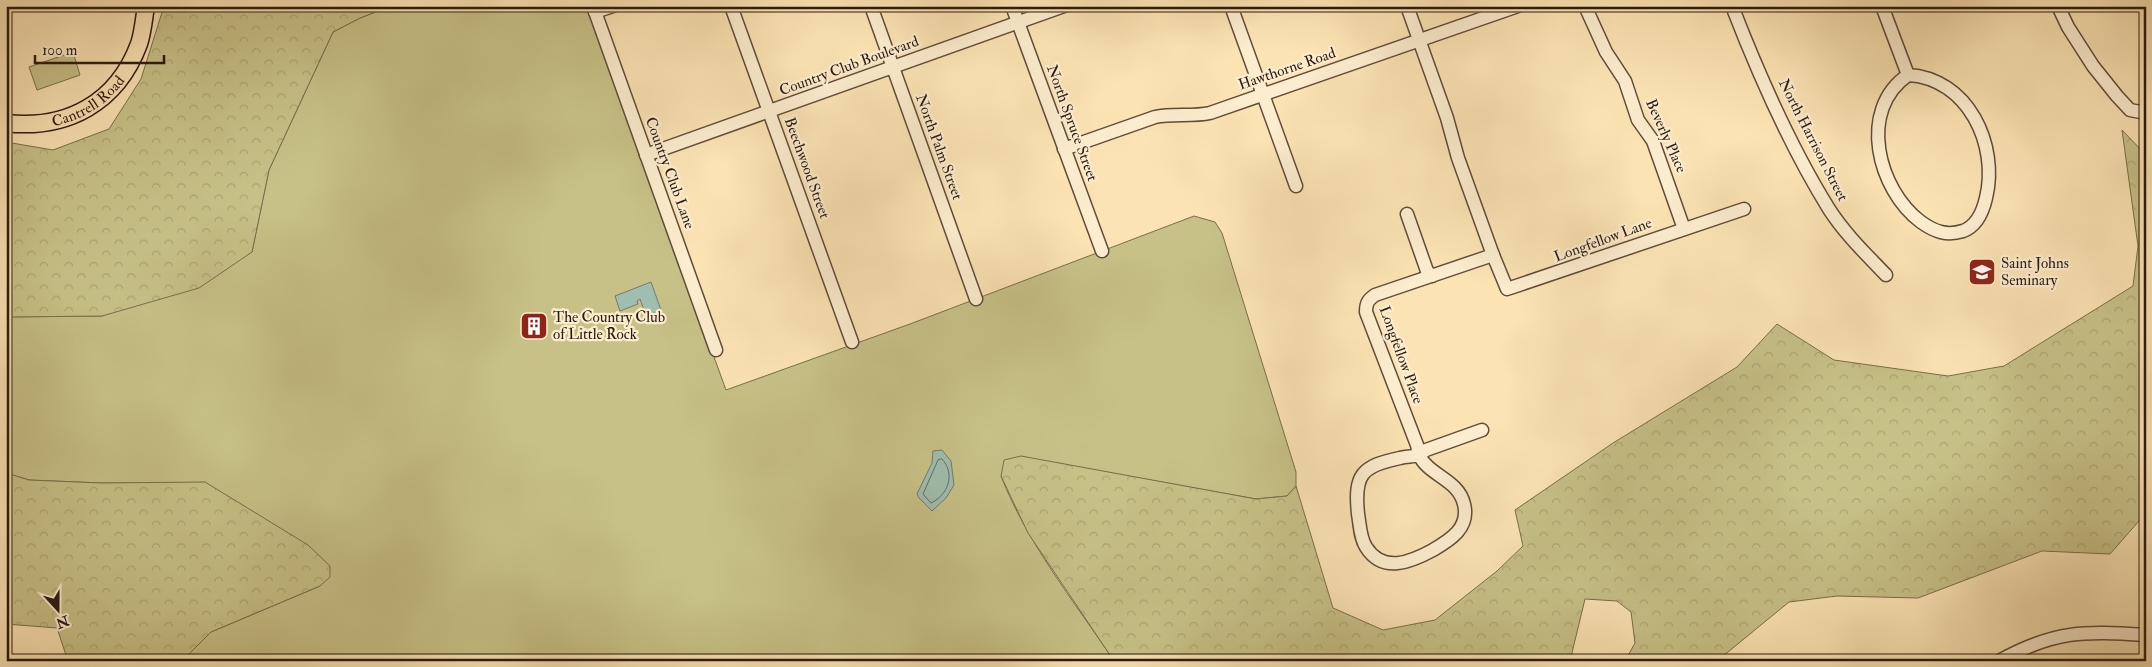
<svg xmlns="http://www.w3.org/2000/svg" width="2152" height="667" font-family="'IM FELL Double Pica',serif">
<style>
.green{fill:#c7c187;stroke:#786e4c}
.forest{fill:url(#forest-crowns);stroke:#786e4c}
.water{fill:#9fbeaf;stroke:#707c70}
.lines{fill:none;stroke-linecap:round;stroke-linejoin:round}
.shore{stroke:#646c60;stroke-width:1}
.minor-casing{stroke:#5e4c3a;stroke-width:15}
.major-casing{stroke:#291a12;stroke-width:19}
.minor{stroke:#fcedce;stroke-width:12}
.major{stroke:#fbe3b3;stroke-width:16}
.labels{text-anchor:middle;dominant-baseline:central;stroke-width:4.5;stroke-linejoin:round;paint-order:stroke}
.street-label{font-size:15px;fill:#291a12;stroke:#fcedce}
.poi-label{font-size:15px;fill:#291a12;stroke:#fcedce;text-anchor:start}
</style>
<defs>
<pattern id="forest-crowns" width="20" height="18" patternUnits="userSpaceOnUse" patternTransform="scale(1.25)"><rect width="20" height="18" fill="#c7c187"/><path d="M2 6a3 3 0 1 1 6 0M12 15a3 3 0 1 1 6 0" fill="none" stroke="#aba574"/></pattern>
</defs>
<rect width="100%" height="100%" fill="#fbe3b3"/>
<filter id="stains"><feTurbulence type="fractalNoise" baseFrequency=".004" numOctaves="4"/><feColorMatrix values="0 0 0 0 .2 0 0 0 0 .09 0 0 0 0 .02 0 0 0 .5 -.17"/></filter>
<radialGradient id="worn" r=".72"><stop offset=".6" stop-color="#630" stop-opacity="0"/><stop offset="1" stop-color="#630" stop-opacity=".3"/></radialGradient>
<g class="green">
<path d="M391,6H587L726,390L910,324L1194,216L1215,222L1222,233L1296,472V486L1287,496L1256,499L1021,457L1001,476C1027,543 1074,601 1114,661H182L211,632L320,586L205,483H101L29,480L6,473V317L102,316L252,252L269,170L333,32L360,18Z"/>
<polygon points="73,52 80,75 37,90 29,67"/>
</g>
<g class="forest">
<polygon points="164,6 391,6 360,18 333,32 269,170 252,252 199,288 102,316 6,317 6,142 53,150 109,129 141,79"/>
<polygon points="2122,130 2146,155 2146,513 2110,554 2042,551 1918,598 1837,596 1789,602 1717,661 1625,661 1635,643 1631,612 1617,601 1585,599 1570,661 1114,661 1028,533 1001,476 1004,460 1021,456 1256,499 1287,496 1296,486 1333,608 1383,630 1435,620 1497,571 1523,546 1515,510 1613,443 1737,367 1777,324 1834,360 1948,376 2004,366 2133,286 2138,246"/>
<polygon points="6,473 29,480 101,483 205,482 308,545 330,566 330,577 320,586 211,632 182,661 68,661 57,628 6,624"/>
</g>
<g class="water">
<polygon points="651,282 661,310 646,316 640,299 637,301 638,304 620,311 615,296"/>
<polygon points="942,450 951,461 954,485 946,498 932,511 919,498 917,494 932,463 933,451"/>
</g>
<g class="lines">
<path class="shore" d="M942,459C956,474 948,495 931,503L923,494L938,460Z"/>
<g class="minor-casing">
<g id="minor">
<polyline points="593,6 716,350"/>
<polyline points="731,6 852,342"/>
<polyline points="871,6 976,299"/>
<polyline points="1012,6 1102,251"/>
<polyline points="1231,6 1296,186"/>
<polyline points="1407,6 1447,118 1458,158 1493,255 1507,289 1744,209"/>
<polyline points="1585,6 1606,52 1625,81 1638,120 1653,141 1684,229"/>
<path d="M1732,6C1758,73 1791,148 1829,209C1845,234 1866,254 1886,275"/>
<polyline points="1882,6 1908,75"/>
<polyline points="2058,6 2068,27 2093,66 2117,96 2130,110 2146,113"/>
<polyline points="595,12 613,6"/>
<path d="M1908,75C1968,78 1999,145 1986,198C1983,211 1977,226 1963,231C1947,236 1935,232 1921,222C1878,190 1857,110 1908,75Z"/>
<path d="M1064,149L1155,117C1173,113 1192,117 1210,113L1518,6"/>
<polyline points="646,155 1064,6"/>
<polyline points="1407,214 1427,271 1432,276"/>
<path d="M1482,430L1426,450L1419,455L1417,445L1366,312C1366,303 1368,300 1375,295L1493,255"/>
<path d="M1419,455C1429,476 1458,479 1464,504C1470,528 1450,540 1433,550C1411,562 1383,574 1366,547C1360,538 1360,525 1358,514C1354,475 1361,466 1400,458C1407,456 1413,457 1419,455Z"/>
<path d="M1999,661C2055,630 2084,631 2146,635"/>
</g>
</g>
<g class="major-casing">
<g id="major">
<path id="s1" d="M6,123C67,130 117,103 139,44C143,32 144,18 146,6"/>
</g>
</g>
<use href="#minor" class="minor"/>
<use href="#major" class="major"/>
</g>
<defs>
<g id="school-square" transform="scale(1.4375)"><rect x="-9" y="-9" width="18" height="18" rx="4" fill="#8f2418" stroke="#fcedce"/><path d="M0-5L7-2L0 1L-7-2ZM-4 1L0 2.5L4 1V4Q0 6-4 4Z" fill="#fff"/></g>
<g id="building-square" transform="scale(1.4375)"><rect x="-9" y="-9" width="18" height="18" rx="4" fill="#8f2418" stroke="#fcedce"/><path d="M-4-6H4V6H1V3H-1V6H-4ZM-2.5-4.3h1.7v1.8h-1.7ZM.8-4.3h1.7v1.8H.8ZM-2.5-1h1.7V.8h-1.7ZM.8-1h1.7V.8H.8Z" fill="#fff"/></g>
</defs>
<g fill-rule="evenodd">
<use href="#school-square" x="1982" y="272"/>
<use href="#building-square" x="534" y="326"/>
</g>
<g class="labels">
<g class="street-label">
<text transform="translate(849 66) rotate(-20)">Country Club Boulevard</text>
<text transform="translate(1287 69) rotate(-19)">Hawthorne Road</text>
<text stroke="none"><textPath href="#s1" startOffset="88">Cantrell Road</textPath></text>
<text transform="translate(1072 123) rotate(70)">North Spruce Street</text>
<text transform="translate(1666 136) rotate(66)">Beverly Place</text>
<text transform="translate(1813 140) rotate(63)">North Harrison Street</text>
<text transform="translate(939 147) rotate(70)">North Palm Street</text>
<text transform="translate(807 168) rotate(70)">Beechwood Street</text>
<text transform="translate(670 173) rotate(70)">Country Club Lane</text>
<text transform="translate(1603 240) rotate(-20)">Longfellow Lane</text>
<text transform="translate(1401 355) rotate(70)">Longfellow Place</text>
</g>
<g class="poi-label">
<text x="2001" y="263">Saint Johns<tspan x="2001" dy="17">Seminary</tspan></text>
<text x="553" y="317">The Country Club<tspan x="553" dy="17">of Little Rock</tspan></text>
</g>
</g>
<rect width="2152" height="667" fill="none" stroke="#fbe3b3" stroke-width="25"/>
<rect x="8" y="8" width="2137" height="652" fill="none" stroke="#291a12" stroke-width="2.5"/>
<rect x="12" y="12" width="2127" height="642" fill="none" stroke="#291a12"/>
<g transform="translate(58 610) rotate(159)" stroke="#fcedce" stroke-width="4" paint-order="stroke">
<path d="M0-4L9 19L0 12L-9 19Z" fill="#291a12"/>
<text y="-8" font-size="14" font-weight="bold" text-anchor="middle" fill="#291a12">N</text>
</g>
<path d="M35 55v8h129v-8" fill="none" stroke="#291a12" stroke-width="2.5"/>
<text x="42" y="55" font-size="15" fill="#291a12" stroke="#fcedce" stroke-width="4" paint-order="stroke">100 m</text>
<rect width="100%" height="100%" filter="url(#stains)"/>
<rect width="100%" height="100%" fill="url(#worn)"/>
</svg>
